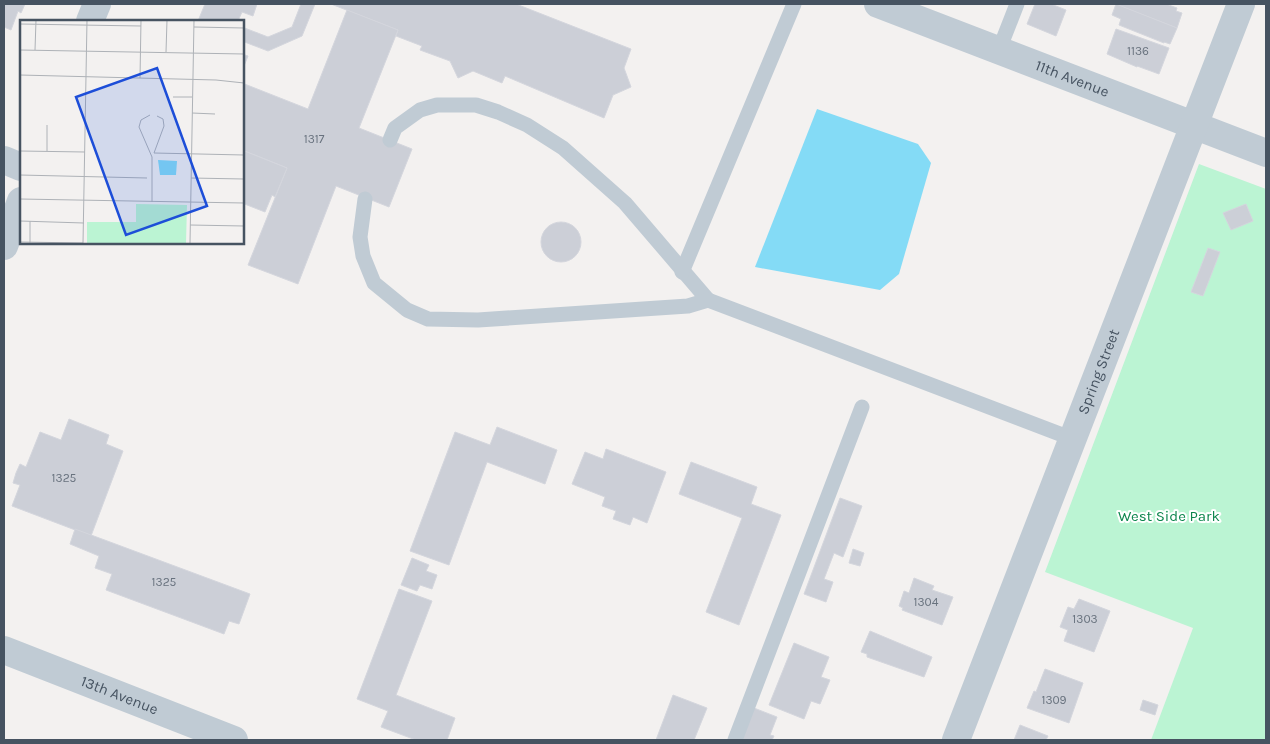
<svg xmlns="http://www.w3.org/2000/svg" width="1270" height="744" font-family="Karla,sans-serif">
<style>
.green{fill:#bbf4d3}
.water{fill:#84dbf6}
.building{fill:#cccfd7;stroke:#d4d6dd}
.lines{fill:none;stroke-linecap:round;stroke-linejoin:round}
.service{stroke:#c0cbd4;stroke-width:15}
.minor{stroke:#c0cbd4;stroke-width:28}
.labels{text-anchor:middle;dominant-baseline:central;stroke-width:4;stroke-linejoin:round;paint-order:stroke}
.number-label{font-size:12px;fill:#68727e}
.street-label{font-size:15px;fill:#465361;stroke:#fff}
.park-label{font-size:15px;fill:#0d864d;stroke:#fff}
.inset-road{fill:none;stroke:#aeb2b7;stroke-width:1}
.view{fill:#1d4ed8;fill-opacity:0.15;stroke:#1d4ed8;stroke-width:2.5}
.inset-edge{fill:none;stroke:#465361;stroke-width:2.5}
</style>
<rect width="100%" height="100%" fill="#f3f1f0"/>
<polygon class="green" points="1199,164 1266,189 1266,740 1151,740 1193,628 1045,572"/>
<polygon class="water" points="817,109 918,144 931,163 899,274 880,290 755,267"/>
<g class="building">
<polygon points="4,4 25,4 21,13 18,11 11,30 4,27"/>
<polygon points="205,4 204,4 257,4 253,16 242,12 238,21 198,21"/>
<polygon points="301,4 315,4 302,36 268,51 242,41 242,27 268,37 292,27"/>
<polygon points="331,4 516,4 631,49 624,68 631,87 613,95 604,118 505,76 502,83 473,71 458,78 450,61 420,50 422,46 396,36 398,30"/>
<polygon points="1035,4 1051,4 1066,10 1056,36 1027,24"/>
<polygon points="1115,4 1166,4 1177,8 1176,11 1182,13 1177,28"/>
<polygon points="1116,4 1177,28 1170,44 1164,42 1164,43 1119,25 1121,19 1112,15"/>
<polygon points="347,10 398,30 359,128 412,149 389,207 336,186 298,284 248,265 287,168 242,150 242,83 308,109"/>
<polygon points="1116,29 1169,48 1159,74 1137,66 1137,67 1107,54"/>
<polygon points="242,54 248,56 242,71"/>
<polygon points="242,150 287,168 275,197 272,195 265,212 242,203"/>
<polygon points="1246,204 1253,221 1231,230 1223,213"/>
<circle cx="561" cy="242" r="20"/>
<polygon points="1208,248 1220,252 1203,296 1191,292"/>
<polygon points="69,419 109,435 106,444 123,451 91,536 12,506 20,485 13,483 16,473 20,464 26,467 40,432 61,440"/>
<polygon points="497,427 557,450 545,484 487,462 449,565 410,551 455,432 490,445"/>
<polygon points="606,449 666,472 647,523 633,517 630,525 613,519 616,511 602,506 605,497 572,484 585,452 603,459"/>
<polygon points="691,462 757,487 751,504 781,515 739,625 706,612 742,518 679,494"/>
<polygon points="840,498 862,506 843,557 834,553 824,579 833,582 826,602 804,594"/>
<polygon points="75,529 250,594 239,624 229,621 224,634 106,590 112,574 95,568 99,556 70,544"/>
<polygon points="853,549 864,553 860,566 849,563"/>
<polygon points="412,558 429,565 426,571 437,575 432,589 420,585 417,591 401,585"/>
<polygon points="914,578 934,586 932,590 953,597 942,625 902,610 903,608 899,606 904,591 909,593"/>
<polygon points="399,589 432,601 396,695 455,718 447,740 416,740 381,727 388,711 357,699"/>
<polygon points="1079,599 1110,611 1094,652 1064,641 1068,630 1060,627 1068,607 1074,609"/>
<polygon points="870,631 932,657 924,677 867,657 867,654 861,652"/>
<polygon points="794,643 829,657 821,677 830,680 820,704 811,701 804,719 769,705"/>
<polygon points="1045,669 1083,683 1069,723 1027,708 1034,691 1036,692"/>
<polygon points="673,695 707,708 694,740 656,740"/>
<polygon points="1143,700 1158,705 1155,715 1140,710"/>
<polygon points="754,708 777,717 770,735 774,736 772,740 741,740"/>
<polygon points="1020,725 1048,736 1046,740 1014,740"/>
</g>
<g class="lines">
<g class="service">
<polyline points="999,50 1017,4"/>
<polyline points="390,140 395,128 420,110 437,105 476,105 498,112 527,125 563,148 625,203 708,300"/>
<polyline points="365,199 360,237 363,256 374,283 407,310 428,319 478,320 688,306 708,300 1073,439"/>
<polyline points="682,272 794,4"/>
<polyline points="735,740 862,407"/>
</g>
<g class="minor">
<path id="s1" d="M878,4L1266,153"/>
<polyline points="90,21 97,4"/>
<polyline points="4,160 21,167"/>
<polyline points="4,246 21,201"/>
<path id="s2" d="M4,650L234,740"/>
<path id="s3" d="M956,740L1241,4"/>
</g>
</g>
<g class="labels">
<g class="number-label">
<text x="1138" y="51">1136</text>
<text x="314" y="139">1317</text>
<text x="64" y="478">1325</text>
<text x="164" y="582">1325</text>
<text x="926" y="602">1304</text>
<text x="1085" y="619">1303</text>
<text x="1054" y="700">1309</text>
</g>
<g class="street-label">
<text stroke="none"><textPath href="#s1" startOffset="208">11th Avenue</textPath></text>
<text stroke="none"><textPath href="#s3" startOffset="395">Spring Street</textPath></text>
<text stroke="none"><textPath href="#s2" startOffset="124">13th Avenue</textPath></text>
</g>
<g class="park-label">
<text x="1169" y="516">West Side Park</text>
</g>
</g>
<g transform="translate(20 20)">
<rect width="224" height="224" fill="#f3f1f0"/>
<path d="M116,184L167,185L166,223H67V202H116Z" fill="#bbf4d3"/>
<path d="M138,140L157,141L156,155H140Z" fill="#84dbf6"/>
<path class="inset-road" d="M0,4L121,6M174,7L224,8M0,30L224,34M15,30L16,0M146,32L147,0M0,55L196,60L224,63M120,58L121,0M153,77H172M172,93L195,94M130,95L121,100L119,107L132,137V182M27,105V131M0,131L65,132M134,133L224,135M134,133L144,106L143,99L137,96M0,155L127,158M171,158L224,159M0,179L224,183M0,201L64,203M170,205L224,206M0,222L63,223L67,0M10,223V201M170,223L174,0"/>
<path class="view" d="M137,48L187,186L106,215L56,77Z"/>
<rect width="224" height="224" class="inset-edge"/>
</g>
<rect width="1270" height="744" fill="none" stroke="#465361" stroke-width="10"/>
</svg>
